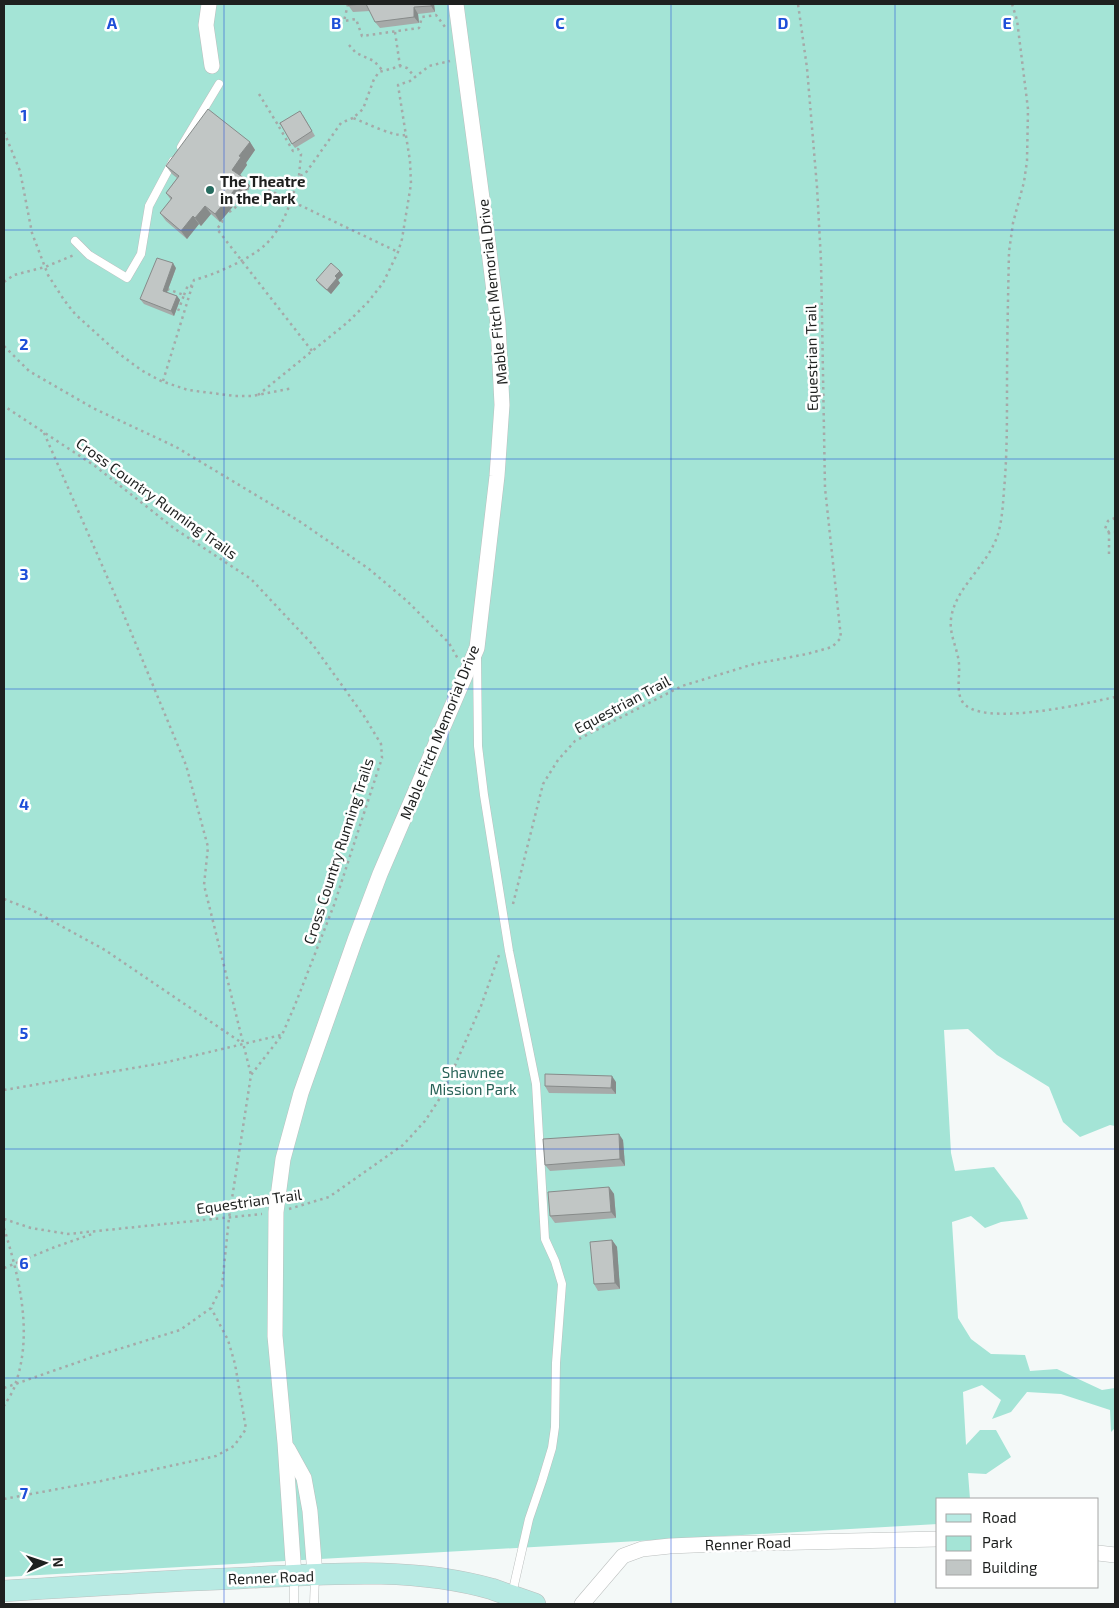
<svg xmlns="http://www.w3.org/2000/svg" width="1119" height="1608" font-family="'Exo 2',sans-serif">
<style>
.green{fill:#a4e4d6}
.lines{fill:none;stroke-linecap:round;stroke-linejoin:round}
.service-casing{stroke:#bbbfbe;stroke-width:9}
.minor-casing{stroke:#bbbfbe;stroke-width:16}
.secondary-casing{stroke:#bbbfbe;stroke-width:22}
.path{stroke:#a5a9a8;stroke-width:2.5;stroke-dasharray:2.5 4;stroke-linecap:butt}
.service{stroke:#fff;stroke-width:8}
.minor{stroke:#fff;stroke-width:15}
.secondary{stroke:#b7eae3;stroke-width:21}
.wall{fill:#a6aaa9}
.shaded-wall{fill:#878b8a}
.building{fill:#c1c6c5;stroke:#878b8a}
.grid{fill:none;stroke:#1d4ed8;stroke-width:1;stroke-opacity:0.55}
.poi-dot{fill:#266c60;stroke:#fff;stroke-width:2}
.labels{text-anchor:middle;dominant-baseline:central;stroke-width:5;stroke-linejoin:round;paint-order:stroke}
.poi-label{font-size:15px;font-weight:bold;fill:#1e201f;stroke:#fff;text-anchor:start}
.street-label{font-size:15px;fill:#1e201f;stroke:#fff}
.park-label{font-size:15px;fill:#286257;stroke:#fff}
.grid-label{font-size:16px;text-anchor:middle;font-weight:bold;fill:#1d4ed8;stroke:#fff;stroke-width:5;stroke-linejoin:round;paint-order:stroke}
</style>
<rect width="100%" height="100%" fill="#f4f9f8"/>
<polygon class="green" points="4,4 1115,4 1115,1126 1110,1125 1080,1137 1063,1122 1049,1087 997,1055 968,1029 944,1030 951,1153 955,1171 994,1167 1020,1201 1028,1219 1001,1222 985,1228 971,1216 952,1222 958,1318 971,1339 991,1354 1025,1355 1030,1371 1057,1369 1102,1390 1115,1388 1115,1428 1111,1432 1110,1410 1061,1394 1027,1392 1011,1412 992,1419 1001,1400 982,1385 963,1392 966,1445 980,1430 996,1430 1011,1457 986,1474 968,1473 970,1499 938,1499 938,1524 4,1577"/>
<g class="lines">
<g class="service-casing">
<g id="service">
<polyline points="181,147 219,84"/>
<polyline points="75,241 89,255 127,278 141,254 149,206 173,161"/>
<polyline points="477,657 478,746 484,795 509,951 536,1084 545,1239 555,1261 562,1284 556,1363 555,1427 552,1448 542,1481 529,1519 512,1594"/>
<polyline points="294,1578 294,1604"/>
<polyline points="314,1604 315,1576"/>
</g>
</g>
<g class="minor-casing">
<g id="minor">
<polyline points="209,4 206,25 212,66"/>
<polyline points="288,1449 304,1478 310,1511 315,1575"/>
<polyline points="1098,1553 1115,1555"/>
<polyline points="294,1576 285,1443 275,1336 276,1212 283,1159 301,1093 355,940 380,874 477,648 497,476 502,405 498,324 488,243 456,4"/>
<polyline points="582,1604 623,1556 642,1549 670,1546 717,1544 938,1539"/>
</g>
</g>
<g class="secondary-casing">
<path id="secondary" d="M4,1591C83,1586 163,1581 243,1578C325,1574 411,1566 492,1589C506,1594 521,1599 535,1604"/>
</g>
<g class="path">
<polyline points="348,4 344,21 356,19 362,36 419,28 422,17 436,15 445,27"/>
<path d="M1012,4L1017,20L1028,109L1027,161L1024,182L1013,223L1009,252C1008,298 1007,345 1007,391C1007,424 1007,457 1004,490C1003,505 1002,520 998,534C988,566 955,587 951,619C949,635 958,649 959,664C960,675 956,691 962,701C978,729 1088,703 1115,697"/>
<polyline points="395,32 400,66"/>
<polyline points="349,45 356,53 374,61 383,71"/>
<polyline points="259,94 278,125"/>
<polyline points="353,118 341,123 305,174 299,176 291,201 398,252"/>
<polyline points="282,123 278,125 293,151 298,149 301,154 299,176"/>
<polyline points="4,132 20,171 32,233 48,275 64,300 75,314 117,352 141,370 161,381 188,390 235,396 252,396 293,388"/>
<path d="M405,135C394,137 366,123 353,118L363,109L374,79L379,72L401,66L407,68L415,77"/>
<path d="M229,212C235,209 239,204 241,197"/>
<polyline points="222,220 222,222 217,229 312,351"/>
<polyline points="4,282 14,275 45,267 74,255"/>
<polyline points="167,289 184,295 177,314"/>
<polyline points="184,295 188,285 192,286"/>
<polyline points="4,346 29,371 93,408 176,447 299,521 369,569 407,601 449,643 458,659"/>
<path d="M163,381L194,280C214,275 250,259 265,245C278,233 285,217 291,201L255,183L250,189H247"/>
<polyline points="258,395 348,322 368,302 383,283 398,252 402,239 411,184 410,161 398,85 410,81 429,66 450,61"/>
<polyline points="44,433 123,613 186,765 208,847 204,885 251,1075"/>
<polyline points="1115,518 1108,521 1105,529 1109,532 1115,532"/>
<polyline points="1109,532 1109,558"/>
<polyline points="4,899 32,910 105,950 242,1043"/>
<polyline points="513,904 543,784 558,760 575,741 682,686 754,664 807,654 832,647 841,638 825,488 821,261 817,187 807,68 798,4"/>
<polyline points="4,1090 163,1063 281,1035"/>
<polyline points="289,1209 329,1197 403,1145 425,1121 442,1095 481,1006 499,955"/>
<polyline points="4,1219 31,1228 68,1234 262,1214"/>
<path d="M4,1228C19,1277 33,1332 16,1382C14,1391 8,1399 4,1406"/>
<polyline points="4,1268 55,1247 95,1233"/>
<polyline points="4,1388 90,1358 180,1330 211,1308 222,1286 229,1218 251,1075 282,1035 295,1005 334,905 382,758 381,744 364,716 313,645 251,579 175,529 95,466 7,408"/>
<polyline points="4,1499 101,1481 216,1456 234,1446 246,1429 235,1364 228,1340 211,1308"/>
</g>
<use href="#service" class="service"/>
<use href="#minor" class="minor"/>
<use href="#secondary" class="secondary"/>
</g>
<g class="wall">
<polygon points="348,4 434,4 435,12 418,14 419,23 380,28 375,22 370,11 353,12 348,5"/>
<polygon points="303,115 315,136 295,148 292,144"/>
<polygon points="250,142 255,150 246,163 247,165 240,175 250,186 220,222 211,214 201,226 199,224 187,239 166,221 160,213 171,200 166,193 177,178 172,174 166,166"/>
<polygon points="176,268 167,292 177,296 180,300 174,316 144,304 140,299"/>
<polygon points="340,271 343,275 338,280 340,283 331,294 319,284 316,280"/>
<polygon points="616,1082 616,1094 549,1093 545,1086"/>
<polygon points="623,1140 625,1166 550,1171 545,1165"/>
<polygon points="609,1187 614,1194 616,1218 555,1223 550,1216"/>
<polygon points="612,1240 617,1247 620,1289 598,1291 594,1284"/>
</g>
<g class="shaded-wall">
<polygon points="431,4 434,4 435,12 431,6"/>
<polygon points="414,7 418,14 419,23 414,17"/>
<polygon points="250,142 255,150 246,163 247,165 238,178 232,170 239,156"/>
<polygon points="244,178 250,186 220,222 215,214"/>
<polygon points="205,206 211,214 201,226 195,218"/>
<polygon points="193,216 199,224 187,239 181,231"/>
<polygon points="173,263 176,268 166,295 163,291"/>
<polygon points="340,271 343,275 338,280 340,283 331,294 327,290 335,276"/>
<polygon points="177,296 180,300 174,316 171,311"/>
<polygon points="612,1076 616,1082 616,1094 611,1088"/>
<polygon points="619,1134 623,1140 625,1166 620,1159"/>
<polygon points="609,1187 614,1194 616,1218 611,1212"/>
<polygon points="612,1240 617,1247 620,1289 615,1283"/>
</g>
<g class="building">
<polygon points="348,4 431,4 431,6 414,7 414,17 375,22 366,4 348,5"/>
<polygon points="208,109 250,142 239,156 241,157 232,170 244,178 215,214 205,206 195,218 193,216 181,231 160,213 172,198 166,193 179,176 166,166"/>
<polygon points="300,111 312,131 292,144 280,123"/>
<polygon points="157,258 173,263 163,291 177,296 171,311 140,299"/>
<polygon points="331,263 340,271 335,276 337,278 327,290 316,280"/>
<polygon points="545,1074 612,1076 611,1088 545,1086"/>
<polygon points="619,1134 620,1159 545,1165 543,1139"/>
<polygon points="609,1187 611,1212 550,1216 548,1192"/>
<polygon points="612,1240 615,1283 594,1284 590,1242"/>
</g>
<path class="grid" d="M224,4V1604M448,4V1604M671,4V1604M895,4V1604M4,230H1115M4,459H1115M4,689H1115M4,919H1115M4,1149H1115M4,1378H1115"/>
<circle class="poi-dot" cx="210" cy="190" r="5"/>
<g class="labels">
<g class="poi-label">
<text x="220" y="181">The Theatre<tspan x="220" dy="17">in the Park</tspan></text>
</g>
<g class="street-label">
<text transform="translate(492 292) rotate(-96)">Mable Fitch Memorial Drive</text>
<text transform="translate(811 358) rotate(-91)">Equestrian Trail</text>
<text transform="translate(157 498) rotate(36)">Cross Country Running Trails</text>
<text transform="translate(622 704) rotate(-28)">Equestrian Trail</text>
<text transform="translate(439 732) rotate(-68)">Mable Fitch Memorial Drive</text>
<text transform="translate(338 851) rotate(-72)">Cross Country Running Trails</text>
<text transform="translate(249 1201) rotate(-8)">Equestrian Trail</text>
<text transform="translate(748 1543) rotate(-2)">Renner Road</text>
<text transform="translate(271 1577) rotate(-2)">Renner Road</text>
</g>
<g class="park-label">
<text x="473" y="1072">Shawnee<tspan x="473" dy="17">Mission Park</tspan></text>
</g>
</g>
<g class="grid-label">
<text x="112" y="29">A</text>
<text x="336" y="29">B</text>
<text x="560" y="29">C</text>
<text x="783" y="29">D</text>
<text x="1007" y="29">E</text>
<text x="24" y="121">1</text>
<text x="24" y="350">2</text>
<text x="24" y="580">3</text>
<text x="24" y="810">4</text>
<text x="24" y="1039">5</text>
<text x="24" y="1269">6</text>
<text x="24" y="1499">7</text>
</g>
<rect width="1119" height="1608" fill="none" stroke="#1e201f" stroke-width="10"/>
<rect x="936" y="1498" width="162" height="90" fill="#ffffff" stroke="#a5a6a5"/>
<rect x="946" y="1514" width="25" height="8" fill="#b7eae3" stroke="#a5a6a5"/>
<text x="982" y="1523" font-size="15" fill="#1e201f">Road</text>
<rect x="946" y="1536" width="25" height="15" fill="#a4e4d6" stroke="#a5a6a5"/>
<text x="982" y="1548" font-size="15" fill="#1e201f">Park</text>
<rect x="946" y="1560" width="25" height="15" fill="#c1c6c5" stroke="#a5a6a5"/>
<text x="982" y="1573" font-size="15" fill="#1e201f">Building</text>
<g transform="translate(45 1563) rotate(87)" stroke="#ffffff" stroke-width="4" paint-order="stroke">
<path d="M0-4L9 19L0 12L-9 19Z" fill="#1e201f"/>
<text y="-8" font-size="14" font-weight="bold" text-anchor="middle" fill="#1e201f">N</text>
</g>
</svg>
